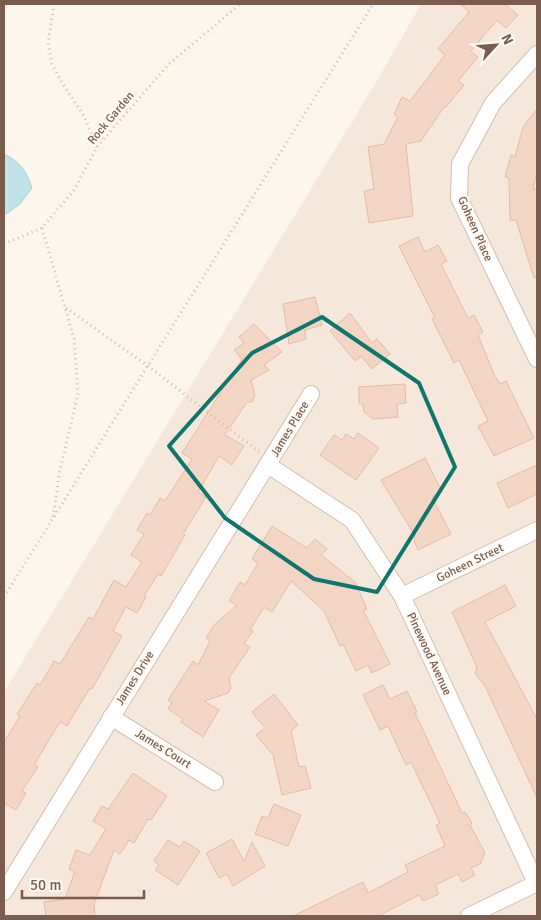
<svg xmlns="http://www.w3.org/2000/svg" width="541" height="920" font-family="Signika,sans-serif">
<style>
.residential{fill:#f5e8da}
.water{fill:#bfe3e8;stroke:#a5d3da}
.building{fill:#f3d5c3;stroke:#e6bba3}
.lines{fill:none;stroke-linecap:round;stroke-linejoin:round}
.minor-casing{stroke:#d1beb0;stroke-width:18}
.path{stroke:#d9b8a5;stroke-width:3;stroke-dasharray:1 4;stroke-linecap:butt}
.minor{stroke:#fff;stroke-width:16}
.marked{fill:none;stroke:#0f766e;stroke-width:4;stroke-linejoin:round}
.labels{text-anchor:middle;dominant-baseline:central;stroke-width:4;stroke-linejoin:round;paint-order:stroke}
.street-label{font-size:12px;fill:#7a5c4d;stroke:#fffaf3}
</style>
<rect width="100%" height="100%" fill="#fdf6ec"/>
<polygon class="residential" points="421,4 537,4 537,916 4,916 4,692 378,79"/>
<path class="water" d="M4,154C20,162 26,170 32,188L20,204L6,214L4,213Z"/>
<g class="building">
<polygon points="460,4 505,4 518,15 506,28 497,20 471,51 478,57 458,81 464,85 447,106 444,107 421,141 406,144 413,216 369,223 364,191 374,189 368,147 384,144 398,117 394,114 402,97 410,101 445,55 438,49 469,12"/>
<polygon points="537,109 537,173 533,189 537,189 537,277 534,278 516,220 510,220 509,178 505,177 511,155 515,157 523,127"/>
<polygon points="418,237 425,252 438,245 447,261 441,264 468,318 474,315 483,332 478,335 494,374 500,384 506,381 534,438 494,456 478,426 488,421 459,360 454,363 432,319 435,318 399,246"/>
<polygon points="315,297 322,325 305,330 306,339 289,344 283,304"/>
<polygon points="350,313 372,343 377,339 390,354 372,369 361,356 355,361 330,331"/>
<polygon points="254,324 282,352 264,365 269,370 251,380 255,395 252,402 247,402 225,435 244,446 232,465 219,456 198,492 206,497 183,534 185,535 171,559 161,576 158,574 144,596 146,597 137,613 126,607 113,631 122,636 92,689 90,688 67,726 60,722 34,765 38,767 22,791 26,793 16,810 4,803 4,742 20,716 17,714 37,683 40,685 54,661 60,664 89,617 93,619 114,580 126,587 142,562 131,555 144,534 137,530 147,513 150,515 160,498 165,501 192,459 182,453 242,359 234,350 244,343 239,337"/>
<polygon points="405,384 406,403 397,404 398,417 373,419 364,412 363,404 359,404 359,387"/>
<polygon points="358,433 379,448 356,480 320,455 334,435 342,440 346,434 354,439"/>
<polygon points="425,458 442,492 432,497 451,534 418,550 414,541 415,536 381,480"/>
<polygon points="537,465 537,494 508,508 497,483"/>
<polygon points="272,526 307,548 315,539 327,549 321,555 355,582 367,609 363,610 390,664 372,673 368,665 356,671 343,644 340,646 324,611 291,581 272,612 264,607 250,630 253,631 244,644 250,647 229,678 231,688 228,693 204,701 219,710 203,737 181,722 183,719 168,709 172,702 168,700 193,661 198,665 210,641 206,638 214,625 237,605 229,601 240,582 245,585 258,563 252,559"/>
<polygon points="505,585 516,606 485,622 537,719 537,798 484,684 475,674 477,667 452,612"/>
<polygon points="383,685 390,699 407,691 417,712 415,713 462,813 465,812 472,823 470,825 485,853 480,864 471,868 475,875 462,882 458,874 435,885 439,894 423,901 419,895 378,916 293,916 363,882 368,893 408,872 405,865 445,846 436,825 440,823 411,762 406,765 388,726 380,730 363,695"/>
<polygon points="274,694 298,725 291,731 299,767 305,766 311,788 282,795 273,755 256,735 265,728 252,712"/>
<polygon points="133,773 167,796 151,820 148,819 134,843 129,840 120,854 114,850 94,904 95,916 46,916 44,902 65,899 75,871 69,869 76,850 90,855 106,829 93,821 102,806 108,809"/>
<polygon points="274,804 301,815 288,846 255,834 262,816 268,818"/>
<polygon points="232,839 244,861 252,842 265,866 233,886 227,874 219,878 206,853"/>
<polygon points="168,840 180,847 184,841 200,851 178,885 155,870 159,865 154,861"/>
</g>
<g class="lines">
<g class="minor-casing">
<g id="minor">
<polyline points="537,54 493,103 460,164 459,198 537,359"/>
<polyline points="268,465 352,520 402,596 537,885"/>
<polyline points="402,596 537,530"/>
<polyline points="111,717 215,782"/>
<polyline points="4,892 311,394"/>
<polyline points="469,916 537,883"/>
</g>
</g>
<g class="path">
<polyline points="54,4 48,43 52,64 61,81 84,116 97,147"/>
<polyline points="42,228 74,339 78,393 59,475 53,518"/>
<polyline points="4,244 42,228 74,190 97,147 168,65 240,4"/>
<polyline points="66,308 148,366 259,452"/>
<polyline points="4,597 373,4"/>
</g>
<use href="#minor" class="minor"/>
</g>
<path class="marked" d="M322,317L419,383L455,467L377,592L314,579L225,518L169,446L252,353Z"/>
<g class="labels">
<g class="street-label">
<text transform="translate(111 118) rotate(-50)">Rock Garden</text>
<text transform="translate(475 229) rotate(66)">Goheen Place</text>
<text transform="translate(290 429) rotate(-59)">James Place</text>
<text transform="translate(470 563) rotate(-26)">Goheen Street</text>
<text transform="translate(429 654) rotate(65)">Pinewood Avenue</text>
<text transform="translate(135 678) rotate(-58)">James Drive</text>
<text transform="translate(163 749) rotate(32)">James Court</text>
</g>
</g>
<rect width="541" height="920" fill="none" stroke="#7a5c4d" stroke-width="10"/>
<g transform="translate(496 45) rotate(64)" stroke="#fffaf3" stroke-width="4" paint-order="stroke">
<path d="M0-4L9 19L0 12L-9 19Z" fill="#7a5c4d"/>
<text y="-8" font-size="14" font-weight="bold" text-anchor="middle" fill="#7a5c4d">N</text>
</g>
<path d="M22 890v8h122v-8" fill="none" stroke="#7a5c4d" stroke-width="2.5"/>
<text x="30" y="890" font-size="15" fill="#7a5c4d" stroke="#fffaf3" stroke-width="4" paint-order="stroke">50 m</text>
</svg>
